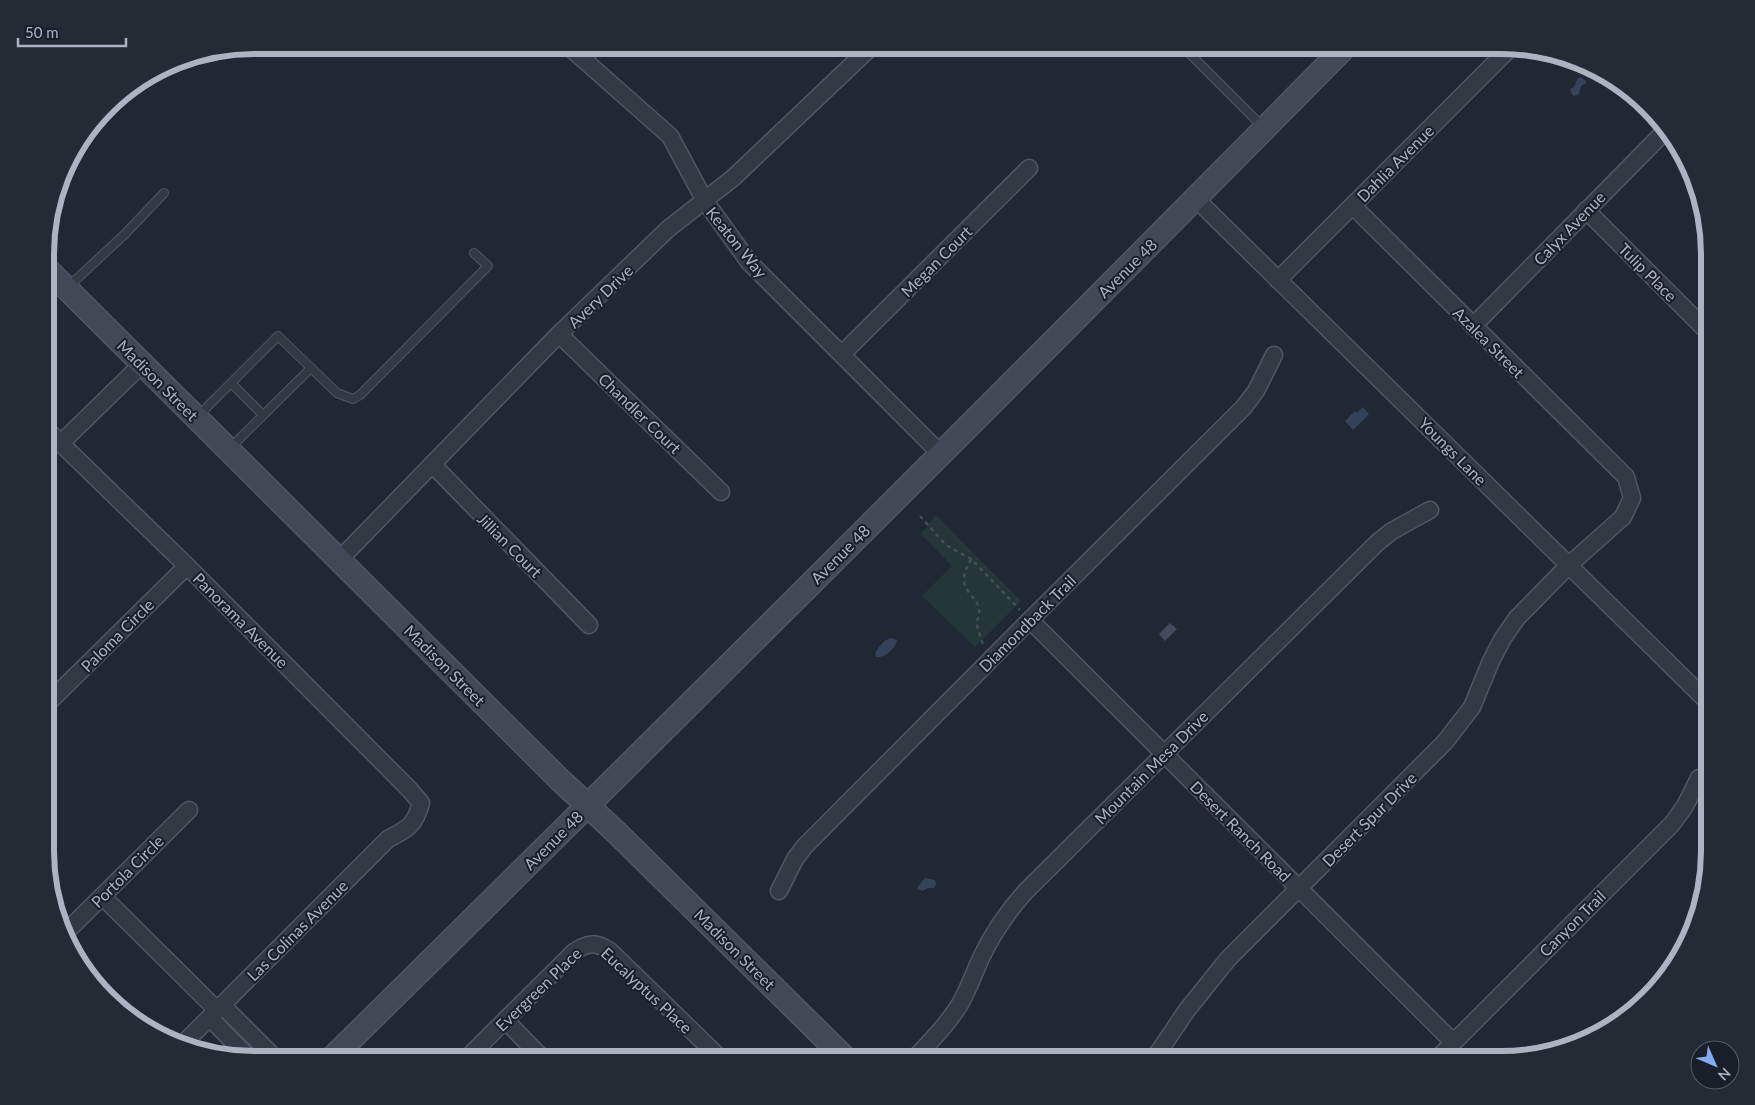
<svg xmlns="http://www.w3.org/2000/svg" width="1755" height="1105" font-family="Lato,sans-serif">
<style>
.green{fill:#243637}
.water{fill:#34435a}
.building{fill:#434d5b}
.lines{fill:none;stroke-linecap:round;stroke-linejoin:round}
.service-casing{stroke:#505762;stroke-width:10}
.minor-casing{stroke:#505762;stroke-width:19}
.secondary-casing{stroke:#505762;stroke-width:25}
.path{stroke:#415154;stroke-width:2.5;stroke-dasharray:4 4;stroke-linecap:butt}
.service{stroke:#333a44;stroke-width:8}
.minor{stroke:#333a44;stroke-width:16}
.secondary{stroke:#414957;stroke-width:22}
.labels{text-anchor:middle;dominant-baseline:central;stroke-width:4;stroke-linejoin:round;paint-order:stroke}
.street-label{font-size:16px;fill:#adb4c1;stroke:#191f29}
.rim{fill:none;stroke:#adb4c1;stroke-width:6}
</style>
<rect width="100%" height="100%" fill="#202833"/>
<g class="green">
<polygon points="936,515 1021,601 975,647 922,596 952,566 921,534"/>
<polygon points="1686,944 1675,967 1606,1032 1595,1036"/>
</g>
<g class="water">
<polygon points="1581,77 1586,81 1586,83 1581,86 1579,94 1574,96 1571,93 1570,89 1574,87 1577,79"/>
<polygon points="1363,407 1369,414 1353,430 1345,421 1355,411 1357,413"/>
<path d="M891,638L897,640C896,648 885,658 876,657L875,654C878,647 884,640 891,638Z"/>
<polygon points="925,878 935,880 936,885 934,888 928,888 922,891 917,888"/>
</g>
<polygon class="building" points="1170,623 1177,629 1165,641 1159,634"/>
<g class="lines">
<g class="service-casing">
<g id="service">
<polyline points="1181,45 1263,127"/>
<polyline points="68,287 125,234 164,193"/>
<polyline points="231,383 263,415"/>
<polyline points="197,417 278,336 337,393 353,399 360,395 488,266 474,253"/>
<polyline points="229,449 311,368"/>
</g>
</g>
<g class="minor-casing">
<g id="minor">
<polyline points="567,45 670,136 705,201 749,262 940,453"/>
<polyline points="583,58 595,45"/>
<polyline points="1196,199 1710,704"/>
<polyline points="1586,210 1710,334"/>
<polyline points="1278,280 1512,46"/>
<polyline points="1473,326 1665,131"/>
<polyline points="559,334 721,492"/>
<polyline points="842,354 1029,168"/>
<path d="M47,430L187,566L410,790L421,803C415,825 408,829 388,839L181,1046"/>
<polyline points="60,444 142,364"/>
<polyline points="432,464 589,625"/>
<polyline points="339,560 559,334 668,229 733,178 873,45"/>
<polyline points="1030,620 1453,1042"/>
<polyline points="47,704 187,566"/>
<polyline points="779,891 795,859 804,847 1030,620 1243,408 1256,391 1274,355"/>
<polyline points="102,896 217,1010"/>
<polyline points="65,933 189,810"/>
<polyline points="222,1005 277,1060"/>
<polyline points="210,1018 251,1060"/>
<polyline points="505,1020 544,1060"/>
<path d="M465,1060L574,952C588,942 596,942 610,951L722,1060"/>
<path d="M913,1060C930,1042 947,1025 960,1004C968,990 974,973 981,958C992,934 1008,911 1026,891L1378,542L1392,531L1430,510"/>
<polyline points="1151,1060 1160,1050 1187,1010 1228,959 1445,742 1472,707 1491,661 1503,638 1517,618 1569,565 1623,517 1632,498 1626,477 1353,206"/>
<polyline points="1436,1060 1672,824 1685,806 1699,778"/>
</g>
</g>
<g class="secondary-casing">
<g id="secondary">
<polyline points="47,269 559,779 616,832 847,1060"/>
<path d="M330,1060C671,724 1011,386 1347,45"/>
</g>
</g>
<g class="path">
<polyline points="920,516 946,545 971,559 979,567 1020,610"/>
<path d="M971,559C968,566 964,571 964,579C963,596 988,601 976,622L983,645"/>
</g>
<use href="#service" class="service"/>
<use href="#minor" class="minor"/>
<use href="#secondary" class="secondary"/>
</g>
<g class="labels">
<g class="street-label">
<text transform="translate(1395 163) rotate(-45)">Dahlia Avenue</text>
<text transform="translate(1569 228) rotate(-46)">Calyx Avenue</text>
<text transform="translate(737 242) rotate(51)">Keaton Way</text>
<text transform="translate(936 261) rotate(-45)">Megan Court</text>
<text transform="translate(1127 268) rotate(-45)">Avenue 48</text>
<text transform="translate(1648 272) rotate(45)">Tulip Place</text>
<text transform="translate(600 296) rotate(-44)">Avery Drive</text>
<text transform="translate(1489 342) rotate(45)">Azalea Street</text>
<text transform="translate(158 380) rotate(45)">Madison Street</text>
<text transform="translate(640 413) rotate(44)">Chandler Court</text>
<text transform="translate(1453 451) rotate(45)">Youngs Lane</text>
<text transform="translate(510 545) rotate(45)">Jillian Court</text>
<text transform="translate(840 554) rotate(-45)">Avenue 48</text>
<text transform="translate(241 620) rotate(45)">Panorama Avenue</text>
<text transform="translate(1027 623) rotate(-45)">Diamondback Trail</text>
<text transform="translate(117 635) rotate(-45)">Paloma Circle</text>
<text transform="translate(445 665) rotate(45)">Madison Street</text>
<text transform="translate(1151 767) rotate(-45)">Mountain Mesa Drive</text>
<text transform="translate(1369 819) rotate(-45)">Desert Spur Drive</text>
<text transform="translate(1241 831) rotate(45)">Desert Ranch Road</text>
<text transform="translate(553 840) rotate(-45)">Avenue 48</text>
<text transform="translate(127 871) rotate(-45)">Portola Circle</text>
<text transform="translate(1572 923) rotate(-45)">Canyon Trail</text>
<text transform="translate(297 930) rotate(-45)">Las Colinas Avenue</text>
<text transform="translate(735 949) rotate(45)">Madison Street</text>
<text transform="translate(538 989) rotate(-44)">Evergreen Place</text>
<text transform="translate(647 990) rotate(43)">Eucalyptus Place</text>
</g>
</g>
<path d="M0 0H1755V1105H0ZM254 54H1501A200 200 0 0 1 1701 254V851A200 200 0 0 1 1501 1051H254A200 200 0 0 1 54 851V254A200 200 0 0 1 254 54Z" fill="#252b35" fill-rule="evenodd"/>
<path class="rim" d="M254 54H1501A200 200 0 0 1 1701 254V851A200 200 0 0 1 1501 1051H254A200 200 0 0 1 54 851V254A200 200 0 0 1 254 54Z"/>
<g transform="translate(1715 1065) rotate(135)"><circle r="24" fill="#191f29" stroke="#545b66"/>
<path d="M0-4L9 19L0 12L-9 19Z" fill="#82aaf1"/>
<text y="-8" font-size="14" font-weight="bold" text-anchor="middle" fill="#adb4c1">N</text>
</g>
<path d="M18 38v8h108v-8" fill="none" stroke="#adb4c1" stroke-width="2.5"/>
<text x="25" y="38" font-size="15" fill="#adb4c1" stroke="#191f29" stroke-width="4" paint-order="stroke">50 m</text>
</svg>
